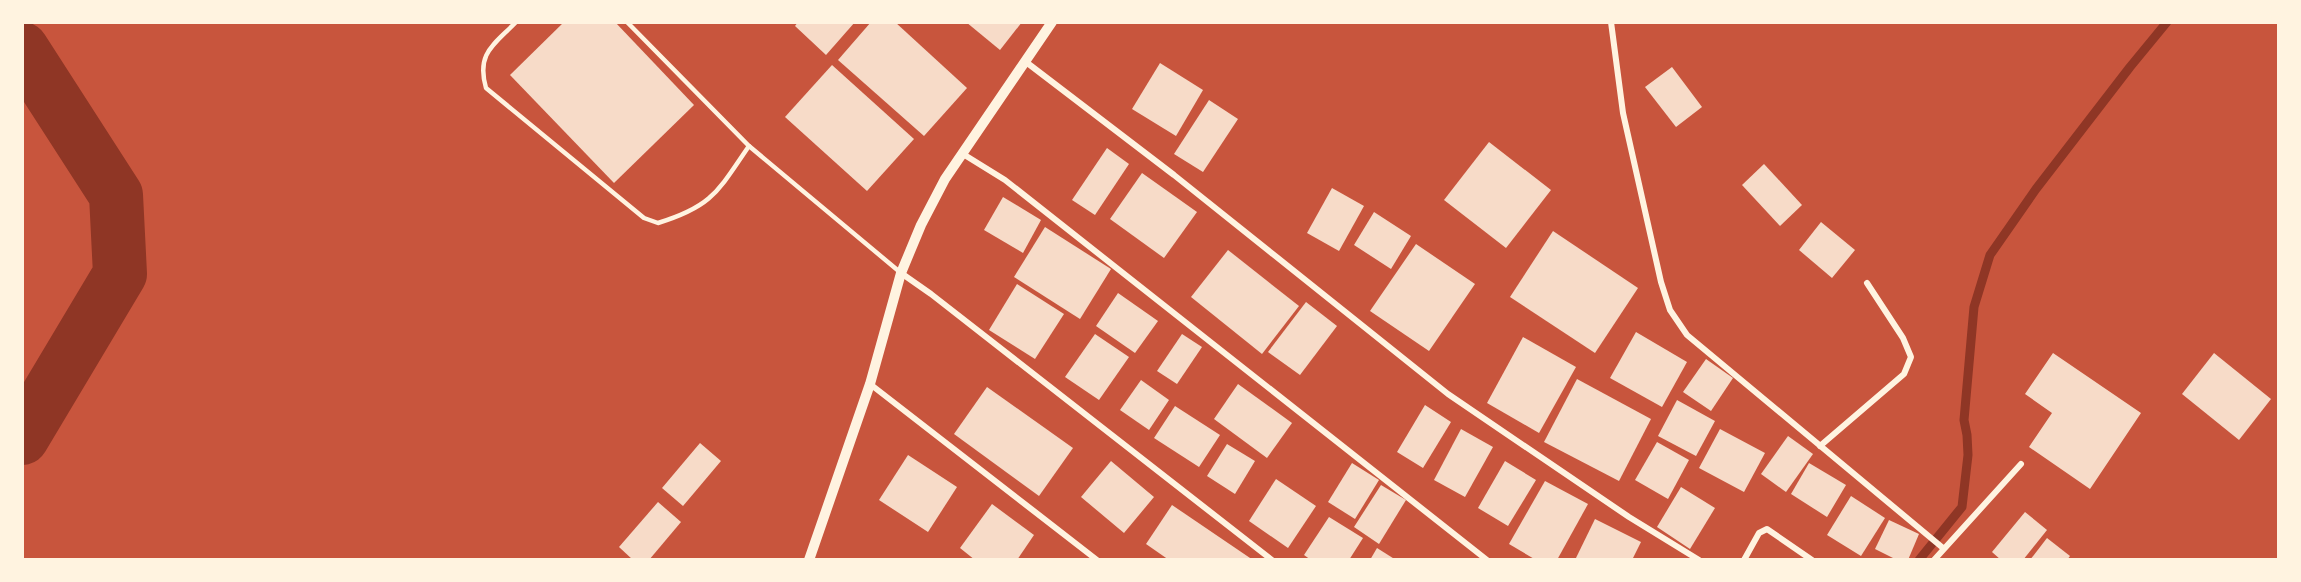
<svg xmlns="http://www.w3.org/2000/svg" width="2301" height="582" font-family="Quicksand,sans-serif">
<style>
.lines{fill:none;stroke-linecap:round;stroke-linejoin:round}
.stream{stroke:#8f3625;stroke-width:9}
.river{stroke:#8f3625;stroke-width:54}
.building{fill:#f7dbc8}
.service{stroke:#fff3e0;stroke-width:4.5}
.minor{stroke:#fff3e0;stroke-width:6}
.tertiary{stroke:#fff3e0;stroke-width:10}
</style>
<rect width="100%" height="100%" fill="#c8553d"/>
<g class="lines">
<polyline class="stream" points="1919,560 1962,507 1968,455 1967,435 1964,420 1974,307 1990,255 2036,189 2130,67 2167,22"/>
<polyline class="river" points="22,49 116,195 120,274 22,438"/>
</g>
<g class="building">
<polygon points="564,22 615,22 694,105 614,183 510,75"/>
<polygon points="798,22 855,22 826,55 795,26"/>
<polygon points="871,22 895,22 967,88 924,136 838,60"/>
<polygon points="966,22 1022,22 1000,50"/>
<polygon points="1160,63 1203,90 1176,136 1132,109"/>
<polygon points="832,65 914,139 867,191 785,117"/>
<polygon points="1672,67 1702,107 1676,127 1645,87"/>
<polygon points="1209,100 1238,119 1203,172 1174,154"/>
<polygon points="1489,142 1551,190 1506,248 1444,200"/>
<polygon points="1107,148 1129,164 1095,215 1072,200"/>
<polygon points="1764,164 1802,205 1780,226 1742,185"/>
<polygon points="1142,173 1197,212 1164,258 1110,219"/>
<polygon points="1332,188 1364,206 1339,251 1307,233"/>
<polygon points="1003,197 1041,220 1023,253 984,230"/>
<polygon points="1374,212 1411,236 1391,269 1354,245"/>
<polygon points="1821,222 1855,250 1832,278 1799,250"/>
<polygon points="1045,227 1111,269 1080,319 1014,277"/>
<polygon points="1553,231 1638,288 1595,353 1510,297"/>
<polygon points="1416,244 1475,284 1429,351 1370,311"/>
<polygon points="1228,250 1299,306 1262,354 1191,297"/>
<polygon points="1017,284 1064,314 1035,359 989,330"/>
<polygon points="1118,293 1158,321 1135,353 1096,326"/>
<polygon points="1306,302 1337,326 1300,375 1268,352"/>
<polygon points="1636,332 1687,362 1662,407 1610,378"/>
<polygon points="1095,334 1129,357 1099,400 1065,377"/>
<polygon points="1182,334 1202,347 1177,384 1157,371"/>
<polygon points="1523,337 1576,367 1539,433 1487,403"/>
<polygon points="2053,353 2141,413 2090,489 2029,447 2052,413 2025,394"/>
<polygon points="2214,353 2271,399 2239,440 2182,394"/>
<polygon points="1706,359 1733,378 1711,411 1683,392"/>
<polygon points="1577,379 1651,419 1619,481 1544,442"/>
<polygon points="1141,380 1169,400 1149,430 1120,410"/>
<polygon points="1238,384 1292,423 1267,458 1214,419"/>
<polygon points="987,387 1073,448 1039,496 954,434"/>
<polygon points="1677,400 1715,421 1696,456 1658,436"/>
<polygon points="1425,405 1451,422 1423,468 1397,452"/>
<polygon points="1175,406 1220,435 1199,467 1154,438"/>
<polygon points="1461,429 1493,447 1465,497 1434,480"/>
<polygon points="1720,429 1765,453 1744,492 1699,468"/>
<polygon points="1788,436 1813,454 1786,492 1761,474"/>
<polygon points="1657,442 1689,460 1668,499 1635,480"/>
<polygon points="700,443 721,461 683,506 662,488"/>
<polygon points="1227,444 1255,461 1235,494 1207,476"/>
<polygon points="908,455 957,487 928,532 879,500"/>
<polygon points="1111,461 1154,497 1124,533 1081,497"/>
<polygon points="1505,461 1536,480 1508,526 1478,508"/>
<polygon points="1352,463 1379,480 1355,519 1328,502"/>
<polygon points="1809,463 1846,485 1827,517 1791,494"/>
<polygon points="1276,479 1316,506 1288,548 1249,521"/>
<polygon points="1545,481 1588,504 1557,560 1536,560 1509,544"/>
<polygon points="1381,485 1406,500 1379,544 1354,527"/>
<polygon points="1681,487 1715,508 1690,549 1657,527"/>
<polygon points="1851,496 1885,518 1861,556 1827,535"/>
<polygon points="658,502 681,522 649,560 633,560 619,547"/>
<polygon points="992,504 1034,535 1017,560 975,560 960,548"/>
<polygon points="1172,505 1253,560 1169,560 1146,544"/>
<polygon points="2025,512 2047,530 2023,560 2001,560 1992,552"/>
<polygon points="1329,517 1363,538 1349,560 1311,560 1304,555"/>
<polygon points="1595,519 1641,542 1632,560 1575,560"/>
<polygon points="1889,520 1919,534 1908,560 1897,560 1875,549"/>
<polygon points="2047,538 2070,556 2067,560 2030,560"/>
<polygon points="1377,548 1396,560 1370,560"/>
</g>
<g class="lines">
<g class="service">
<path d="M516,22C494,45 476,53 486,88L644,218L658,223C713,206 718,191 749,146"/>
<polyline points="627,22 749,146 901,273"/>
</g>
<g class="minor">
<polyline points="1611,22 1623,113 1661,282 1670,310 1687,335 1943,548"/>
<polyline points="1026,62 1174,175 1448,394 1629,517 1699,560"/>
<polyline points="963,154 1005,180 1487,560"/>
<polyline points="901,273 931,294 1272,560"/>
<polyline points="870,384 1097,560"/>
<polyline points="1820,446 1904,374 1911,357 1903,338 1867,283"/>
<polyline points="1744,560 1759,533 1767,529 1812,560"/>
<polyline points="1934,560 2021,464"/>
</g>
<polyline class="tertiary" points="809,560 870,384 901,273 921,225 945,179 1052,22"/>
</g>
<rect width="2301" height="582" fill="none" stroke="#fff3e0" stroke-width="48"/>
</svg>
